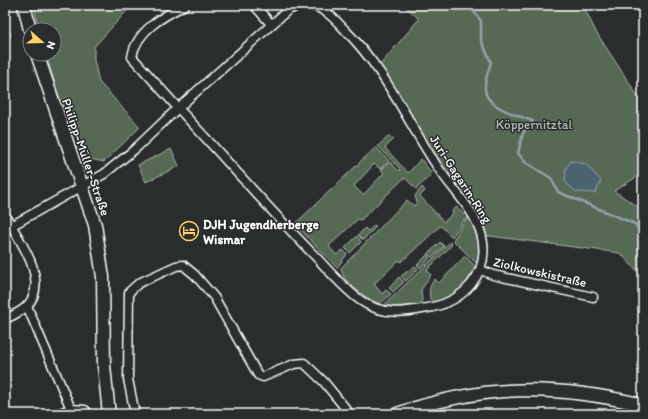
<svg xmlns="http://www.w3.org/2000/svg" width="648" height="419" font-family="Itim,sans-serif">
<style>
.green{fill:#566954;stroke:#aab4aa}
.water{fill:#4c6470;stroke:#94a2a9}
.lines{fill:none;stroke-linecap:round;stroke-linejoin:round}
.stream{stroke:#94a2a9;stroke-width:2.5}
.street-casing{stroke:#fff;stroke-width:11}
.secondary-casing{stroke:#fff;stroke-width:15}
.street{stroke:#2a2d2e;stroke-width:8}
.secondary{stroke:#2a2d2e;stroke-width:12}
.labels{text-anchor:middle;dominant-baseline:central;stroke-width:3;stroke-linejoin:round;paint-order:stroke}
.park-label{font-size:13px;fill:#b3bcb2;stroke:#2a2d2e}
.street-label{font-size:13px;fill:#fff;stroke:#2a2d2e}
.poi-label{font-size:13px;font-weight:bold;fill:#fff;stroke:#2a2d2e;text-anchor:start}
</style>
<rect width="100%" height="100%" fill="#2a2d2e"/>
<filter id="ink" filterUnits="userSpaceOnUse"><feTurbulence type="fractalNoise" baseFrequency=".025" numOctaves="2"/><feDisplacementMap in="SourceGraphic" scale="8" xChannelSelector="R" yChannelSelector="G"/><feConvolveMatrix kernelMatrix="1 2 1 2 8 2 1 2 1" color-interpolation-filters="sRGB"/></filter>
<g filter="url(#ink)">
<g class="green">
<polygon points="34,5 132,5 94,47 94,60 99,82 140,127 104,162 86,158 64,114 46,54 54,54 54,30 38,30"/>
<polygon points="404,5 583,5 596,32 641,101 643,173 614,191 643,210 643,277 620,253 482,235 379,66 419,19"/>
<polygon points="389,136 394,139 385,148 408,173 421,159 432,174 416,189 405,178 403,179 361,220 358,219 329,246 336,255 343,250 347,254 337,268 295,224 376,147 389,161 380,169 374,164 354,186 363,195 384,173 381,170 390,162 399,171 400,169 378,146"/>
<polygon points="171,149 179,166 146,182 138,165"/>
<path d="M422,187L425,191L420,196L444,222L453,213L452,211L457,207L466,217L452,237L441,226L439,227L401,262L399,260L374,284L382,294L386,290L391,294L380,304C368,300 341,281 341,268L407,200L414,206L417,202L415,196Z"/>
<path d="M469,215C477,231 482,246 477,264L453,240Z"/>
<polygon points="375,225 376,227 363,240 358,235 365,228 368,231"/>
<polygon points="357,236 361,242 350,253 345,248"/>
<polygon points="440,242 444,246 432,257 428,254"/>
<polygon points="450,242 452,245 427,270 431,275 421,290 422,301 418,307 404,309 382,307"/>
<polygon points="427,255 430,258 420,268 417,265"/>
<path d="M465,256L475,266C465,289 457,295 434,303L430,299C429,291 429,285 435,279L439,283Z"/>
<polygon points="415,266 418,269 406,281 401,276"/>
<polygon points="399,277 404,282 393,292 389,288"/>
</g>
<polygon class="water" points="571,161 586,164 601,181 595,193 576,192 565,182 566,168"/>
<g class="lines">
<path class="stream" d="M469,5L481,21V40L491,62C489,70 484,81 485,89C485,107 519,116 533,121L523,133L518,153L525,162L551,178L558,192L635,224L643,235"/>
<g class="street-casing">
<g id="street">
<polyline points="254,5 271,24"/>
<polyline points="642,5 643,6"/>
<polyline points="5,35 5,34"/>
<path d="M5,215C18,238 52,282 26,307C20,312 12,316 5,319"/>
<path d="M11,226L104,174L135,149L178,108C223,156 266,206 312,253C327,268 342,287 360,300C383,317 407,312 433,307C464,300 487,275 483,243C480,215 454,192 439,169C407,122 387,72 346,31C339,24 333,16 324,11C313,3 300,4 288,10L178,108L132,57C136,31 163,16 185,5"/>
<polyline points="481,270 493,275 593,297"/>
<polyline points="27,306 71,409"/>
<polyline points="57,414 71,409 85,410 89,414"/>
<polyline points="135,414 128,379 129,292 139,283 176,266 183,265 195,275 214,297 258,375 263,377 294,364 304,363 324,382 350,414"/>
</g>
</g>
<g class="secondary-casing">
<g id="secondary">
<polyline points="24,5 30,30"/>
<polyline points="37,54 95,225 103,277 104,366 109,414"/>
<path d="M397,414C483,384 555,384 643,405"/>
</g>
</g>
<use href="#street" class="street"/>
<use href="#secondary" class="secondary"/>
</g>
</g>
<defs>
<g id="hotel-ring" transform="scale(1)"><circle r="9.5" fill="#2a2d2e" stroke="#ffd166" stroke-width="1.5"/><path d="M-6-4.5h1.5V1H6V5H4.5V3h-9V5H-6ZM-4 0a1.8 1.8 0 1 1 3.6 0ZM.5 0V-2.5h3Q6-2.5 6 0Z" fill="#ffd166"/></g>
</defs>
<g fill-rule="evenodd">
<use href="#hotel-ring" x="189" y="231"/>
</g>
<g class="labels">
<g class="park-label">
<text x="534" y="124">Köppernitztal</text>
</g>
<g class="street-label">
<text transform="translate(86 157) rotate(71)">Philipp-Müller-Straße</text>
<text transform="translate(461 179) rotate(57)">Juri-Gagarin-Ring</text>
<text transform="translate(540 272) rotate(13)">Ziolkowskistraße</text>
</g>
<g class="poi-label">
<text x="203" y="224">DJH Jugendherberge<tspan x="203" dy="15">Wismar</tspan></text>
</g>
</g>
<rect width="648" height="419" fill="none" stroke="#2a2d2e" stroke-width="20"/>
<rect x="10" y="10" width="628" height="399" fill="none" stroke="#fff" stroke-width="1.5" filter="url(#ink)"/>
<g transform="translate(42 42) rotate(110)"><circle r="19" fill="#2a2d2e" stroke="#7f8182"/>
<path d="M0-3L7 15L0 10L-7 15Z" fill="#ffd166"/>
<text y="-6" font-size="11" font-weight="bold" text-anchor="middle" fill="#ffffff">N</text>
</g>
</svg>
